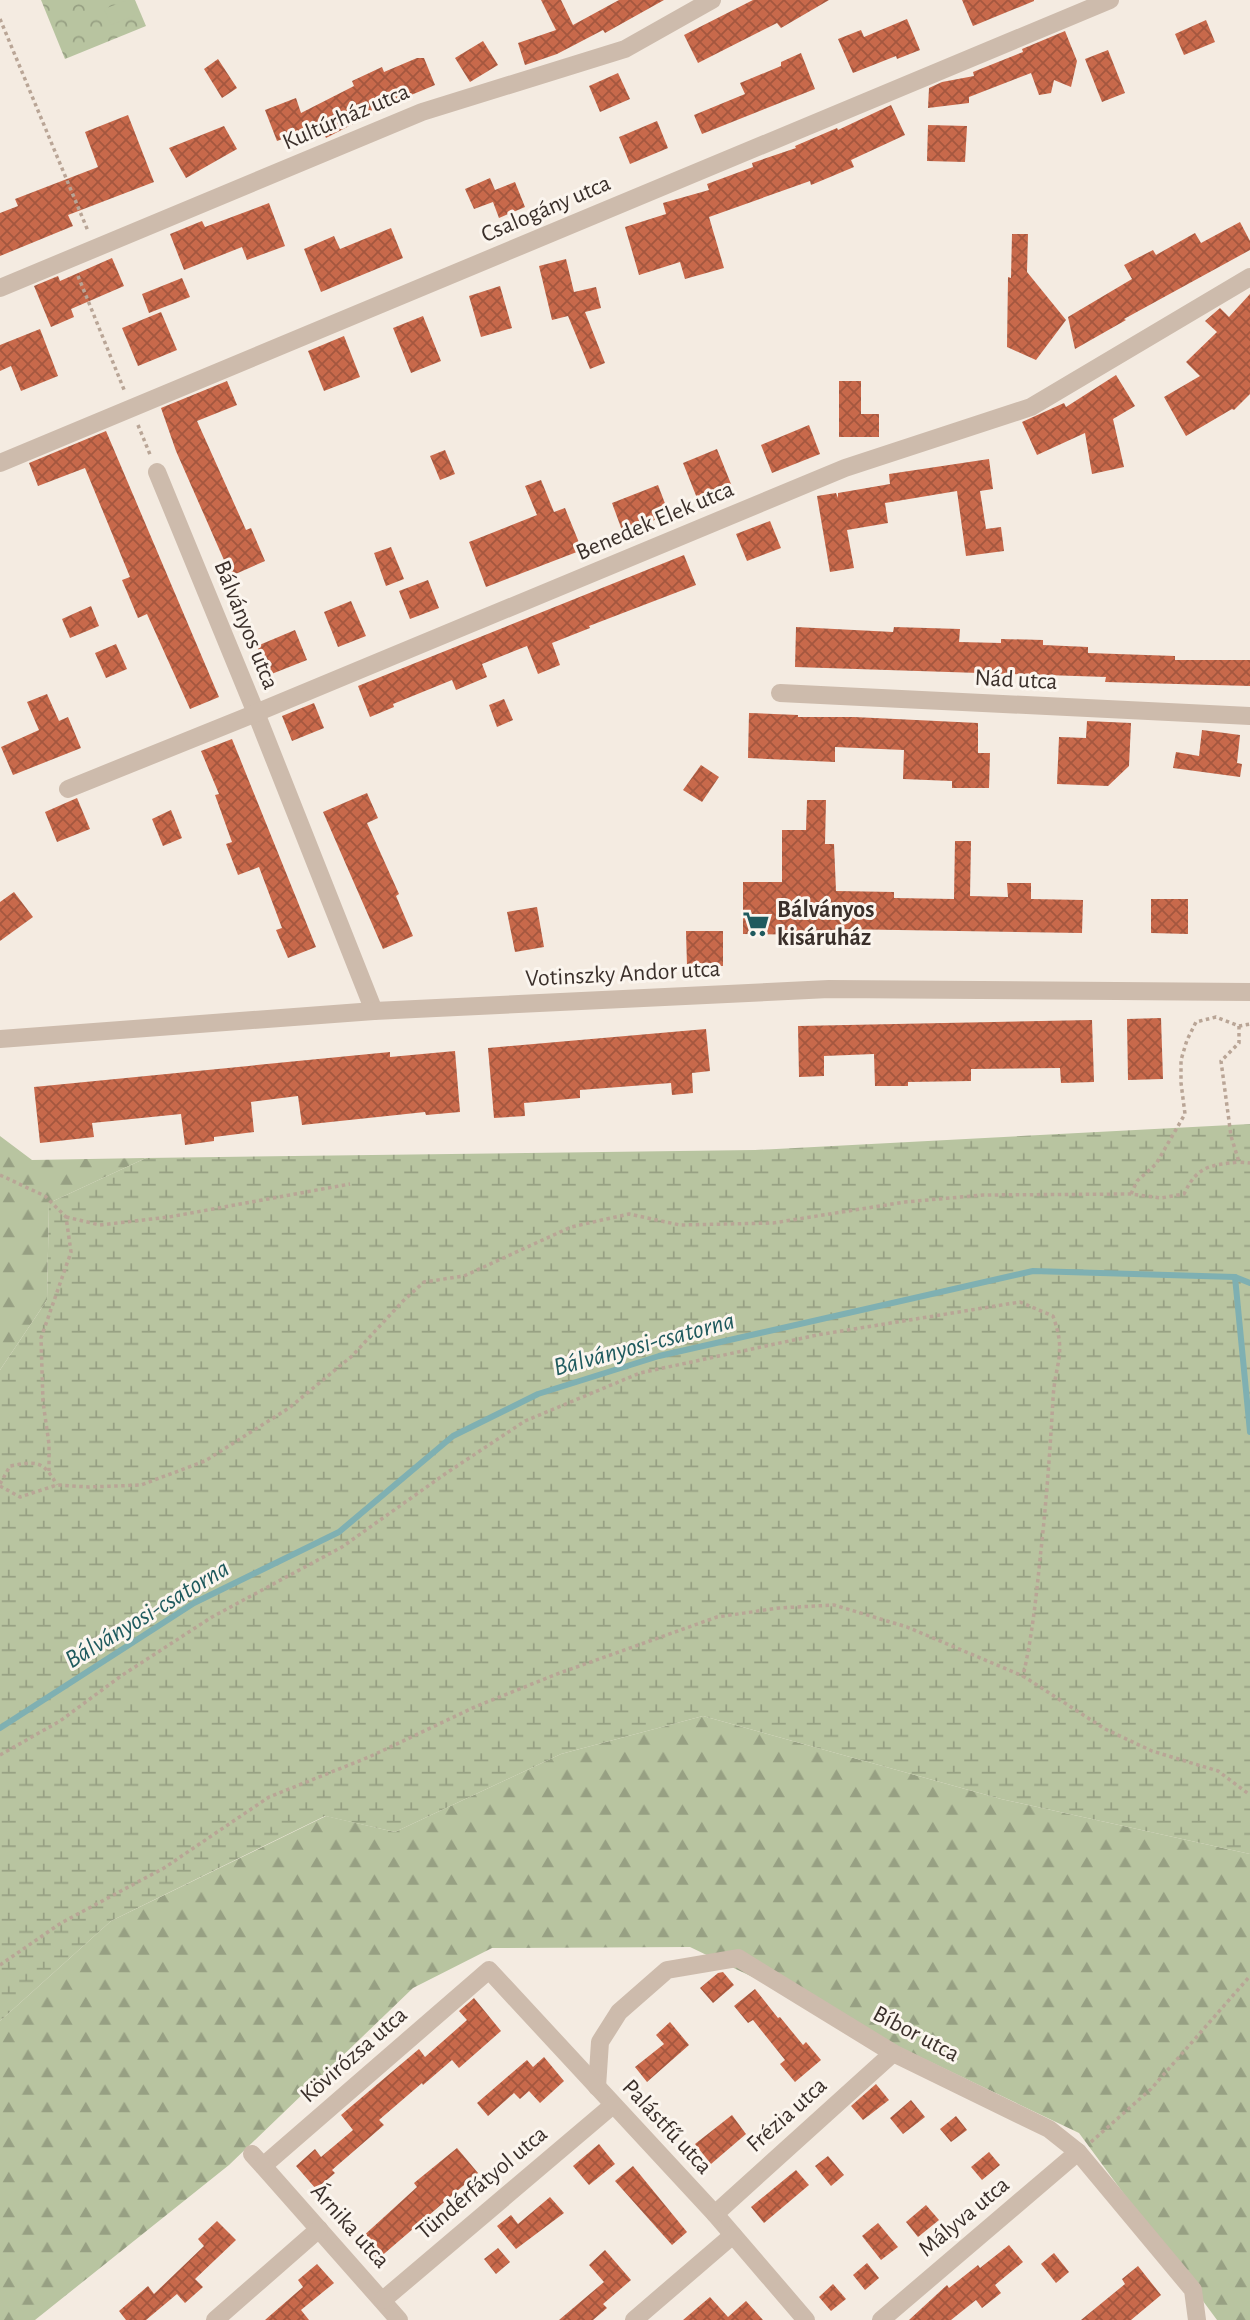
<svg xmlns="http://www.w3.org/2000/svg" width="1250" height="2320" font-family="'Alegreya Sans',sans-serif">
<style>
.forest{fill:url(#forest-firs)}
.wetland{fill:url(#wetland-marsh)}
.park{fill:url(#park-crowns)}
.garden{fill:#b8c4a0}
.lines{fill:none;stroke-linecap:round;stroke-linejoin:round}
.stream{stroke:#7fb0b2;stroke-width:6}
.building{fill:url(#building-cross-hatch)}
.path{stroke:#b9a596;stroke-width:3.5;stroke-dasharray:3.5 3.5;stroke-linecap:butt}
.minor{stroke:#cdbbac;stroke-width:18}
.labels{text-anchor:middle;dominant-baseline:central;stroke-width:6;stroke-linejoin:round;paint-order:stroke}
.street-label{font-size:24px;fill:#3b302b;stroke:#fbf5ee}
.poi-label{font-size:24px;font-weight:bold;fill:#3b302b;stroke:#fbf5ee;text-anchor:start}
.water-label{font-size:26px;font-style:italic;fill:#1f5a5e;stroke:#fbf5ee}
</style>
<defs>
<pattern id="forest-firs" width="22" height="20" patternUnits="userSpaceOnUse" patternTransform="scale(1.75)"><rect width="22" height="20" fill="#b8c4a0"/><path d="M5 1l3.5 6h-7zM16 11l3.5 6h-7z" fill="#97a083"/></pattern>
<pattern id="wetland-marsh" width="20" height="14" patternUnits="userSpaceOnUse" patternTransform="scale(1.75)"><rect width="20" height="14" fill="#b8c4a0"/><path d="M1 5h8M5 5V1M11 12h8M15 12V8" fill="none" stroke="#97a083"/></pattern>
<pattern id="park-crowns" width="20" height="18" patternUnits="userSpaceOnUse" patternTransform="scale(1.75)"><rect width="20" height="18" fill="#b8c4a0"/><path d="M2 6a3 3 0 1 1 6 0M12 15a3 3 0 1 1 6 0" fill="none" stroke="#97a083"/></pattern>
<pattern id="building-cross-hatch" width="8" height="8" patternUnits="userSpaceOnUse" patternTransform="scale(1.75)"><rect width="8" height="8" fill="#c8694b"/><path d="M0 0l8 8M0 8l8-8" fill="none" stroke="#a4573f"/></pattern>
</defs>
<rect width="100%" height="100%" fill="#f4ebe1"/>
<g class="forest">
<polygon points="0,1136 32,1160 146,1158 49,1203 47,1300 0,1370"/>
<polygon points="703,1716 1001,1799 1250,1854 1250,2320 1217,2320 1079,2133 690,1947 492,1948 413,1988 229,2165 35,2320 0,2320 0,2021 111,1921 326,1816 395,1832 561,1754"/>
</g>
<polygon class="wetland" points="1250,1124 1250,1854 1001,1799 703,1716 561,1754 395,1832 325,1816 111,1921 0,2021 0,1370 47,1300 49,1203 146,1158 755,1150"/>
<polygon class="park" points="41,0 135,0 146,26 65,59"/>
<polygon class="garden" points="128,0 130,0 136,15 111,25 104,9"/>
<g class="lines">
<g class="stream">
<polyline points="1235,1277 1250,1432"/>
<polyline points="0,1728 194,1603 339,1532 453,1436 538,1394 659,1356 1033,1271 1235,1277 1250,1283"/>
</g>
</g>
<g class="building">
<polygon points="541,0 561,0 573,25 619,0 664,0 605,33 603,30 557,54 525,65 518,43 556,30"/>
<polygon points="753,0 829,0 781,28 777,23 698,63 684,35"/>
<polygon points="962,0 1034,0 1034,1 973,26"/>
<polygon points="907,19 920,50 897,59 896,56 853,73 838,39 861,30 864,37"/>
<polygon points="1206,20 1215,42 1184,55 1175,34"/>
<polygon points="1065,31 1077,61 1071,87 1054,80 1051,93 1039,95 1031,73 969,97 969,103 928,108 929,88 942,82 974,76 973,72 1023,52 1022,49"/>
<polygon points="483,41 498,65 470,82 455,58"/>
<polygon points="1108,50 1125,93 1102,102 1085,59"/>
<polygon points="801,53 815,89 702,134 694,115 745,94 740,83 781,66 781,62"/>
<polygon points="417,58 424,58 435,85 404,98 403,96 351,120 353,124 326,138 320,125 277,141 265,110 296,98 301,113 354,86 352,81 382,67 384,72"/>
<polygon points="218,59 237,88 222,98 204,69"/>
<polygon points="618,73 630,99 600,112 589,86"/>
<polygon points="891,105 905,135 851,160 854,167 811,185 810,181 709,217 724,268 685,279 680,262 639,275 625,227 666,214 663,203 709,190 707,184 753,167 752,163 796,148 795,146 837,128 838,130"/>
<polygon points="128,115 154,182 68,215 73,226 0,256 0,213 18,206 15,199 98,167 85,132"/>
<polygon points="657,121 668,148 630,164 619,137"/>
<polygon points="928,125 967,126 965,162 927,161"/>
<polygon points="224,126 237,149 186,178 169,148"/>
<polygon points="490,178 495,190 515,182 525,207 499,218 493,202 474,209 465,189"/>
<polygon points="269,203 285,246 247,260 242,247 184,270 170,234 202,221 205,227"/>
<polygon points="1240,222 1250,241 1250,250 1124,319 1126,320 1075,349 1068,317 1132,279 1124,265 1153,250 1156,255 1195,233 1201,243"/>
<polygon points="391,228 403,258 321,292 304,249 334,236 340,249"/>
<polygon points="1012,234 1028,234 1027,272 1066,320 1036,360 1007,347 1008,277 1011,278"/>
<polygon points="112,258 124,286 71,309 74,317 51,327 34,286 58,276 60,281"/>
<polygon points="566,259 574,292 596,287 601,308 585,312 605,363 590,369 568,316 552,320 539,266"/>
<polygon points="182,278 190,297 149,313 142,294"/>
<polygon points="500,286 512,328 481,337 469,296"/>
<polygon points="1250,294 1250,394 1234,410 1232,409 1186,436 1164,397 1200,376 1186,362 1217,332 1205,321 1220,308 1229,317"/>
<polygon points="161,312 177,350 138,366 122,328"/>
<polygon points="423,316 441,361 411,373 393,328"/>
<polygon points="40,329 58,376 21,391 11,366 0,371 0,345"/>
<polygon points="344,336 360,377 324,391 308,351"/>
<polygon points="1116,375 1135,406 1113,419 1124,467 1092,474 1085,433 1037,455 1022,422 1064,403 1066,407"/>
<polygon points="227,381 237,405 197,421 246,530 251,528 265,561 231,576 176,451 161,408"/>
<polygon points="839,381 861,381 861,414 879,414 879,437 839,437"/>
<polygon points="809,425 820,454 772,473 761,445"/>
<polygon points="106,431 219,697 190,709 147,614 138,618 122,580 130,577 85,468 38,486 29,463"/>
<polygon points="717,449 733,489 699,503 683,463"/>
<polygon points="445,450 455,474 440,480 430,456"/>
<polygon points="989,459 993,489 980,491 986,529 1001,527 1004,551 966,556 957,491 885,503 888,523 847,530 854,568 830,572 817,496 836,493 838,498 838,493 890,484 889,474"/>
<polygon points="541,480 554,512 565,508 582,550 486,587 469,542 537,515 525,486"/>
<polygon points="658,485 669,514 623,533 612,503"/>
<polygon points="770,521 781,548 747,561 736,534"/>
<polygon points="391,547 404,579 386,586 374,553"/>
<polygon points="684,555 696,585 589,626 590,628 552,643 560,665 538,674 527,646 482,664 487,677 456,690 452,680 393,704 394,707 370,717 358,686"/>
<polygon points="428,580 439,608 410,619 399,591"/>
<polygon points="351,601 366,636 338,647 324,612"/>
<polygon points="91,606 99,626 70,638 62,619"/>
<polygon points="796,627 893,632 894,627 960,629 959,642 1001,643 1001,639 1043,640 1043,645 1088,647 1088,653 1175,656 1175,660 1250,660 1250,686 1105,682 1106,677 795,667"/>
<polygon points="295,630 307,660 269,675 257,646"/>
<polygon points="116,644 127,669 106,678 95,653"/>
<polygon points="47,694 59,721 68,717 81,748 13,775 1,747 39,730 27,702"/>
<polygon points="504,699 513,720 497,727 489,705"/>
<polygon points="314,703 324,728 292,741 282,716"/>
<polygon points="749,713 798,715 798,717 854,717 978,723 978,753 990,753 989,788 952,788 952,781 903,779 904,750 835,747 835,762 748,758"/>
<polygon points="1087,721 1131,723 1129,766 1108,786 1057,784 1059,737 1086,738"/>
<polygon points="1202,730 1240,735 1237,763 1242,764 1240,777 1173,768 1176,752 1199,756"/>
<polygon points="232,739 316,947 288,958 276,930 282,928 259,867 238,875 226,844 232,842 215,795 219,794 201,751"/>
<polygon points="701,765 719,777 702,802 683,790"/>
<polygon points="367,793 378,818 367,823 399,894 396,896 413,936 383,949 323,812"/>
<polygon points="77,798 90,829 57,842 45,812"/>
<polygon points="807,800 826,800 825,844 834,844 836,891 894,892 894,898 954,899 955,841 971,841 970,896 1008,897 1007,883 1031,883 1031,899 1083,900 1082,933 838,929 838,935 743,934 743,882 782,882 782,830 806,830"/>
<polygon points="171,810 182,838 163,846 152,819"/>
<polygon points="14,892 33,917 0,941 0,902"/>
<polygon points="1151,899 1188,899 1188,934 1151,933"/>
<polygon points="537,907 544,947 515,952 507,912"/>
<polygon points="686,931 723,931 723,966 687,966"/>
<polygon points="1161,1018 1163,1079 1128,1080 1127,1019"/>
<polygon points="1092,1020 1094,1082 1061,1083 1060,1068 971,1069 971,1081 908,1082 908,1086 875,1086 874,1054 824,1056 824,1076 799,1077 798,1026"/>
<polygon points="706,1029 710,1071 692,1073 693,1093 672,1095 671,1083 580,1090 580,1098 524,1103 525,1116 494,1118 488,1048"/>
<polygon points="455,1051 460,1112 426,1115 425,1112 302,1125 298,1096 251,1102 254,1132 214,1137 214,1141 185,1145 181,1114 92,1123 94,1137 40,1143 34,1087 390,1052 390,1057"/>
<polygon points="723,1972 734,1985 713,2003 700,1988 718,1973"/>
<polygon points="755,1989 778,2018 780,2017 803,2045 806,2042 821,2060 795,2082 780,2064 785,2060 753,2020 748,2023 734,2006"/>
<polygon points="474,1998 501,2031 459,2068 452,2060 423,2085 422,2083 379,2120 384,2125 332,2170 335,2173 316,2189 296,2166 315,2149 321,2157 353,2130 341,2115 419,2049 425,2057 467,2020 459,2011"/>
<polygon points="670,2022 689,2045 647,2082 635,2067 664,2044 656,2035"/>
<polygon points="544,2057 564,2081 540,2103 529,2091 520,2099 514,2093 488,2116 477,2103 527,2060 533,2067"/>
<polygon points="876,2084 889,2100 863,2120 851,2106"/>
<polygon points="911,2100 925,2117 903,2134 890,2118"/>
<polygon points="732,2115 746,2134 711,2164 695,2144"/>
<polygon points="956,2116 967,2130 951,2142 940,2129"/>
<polygon points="599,2144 615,2164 589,2185 573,2166"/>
<polygon points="457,2148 478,2173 378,2259 360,2239 417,2187 414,2183"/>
<polygon points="989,2152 1000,2165 982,2180 971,2167"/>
<polygon points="828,2156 844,2175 831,2186 815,2166"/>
<polygon points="633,2166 687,2232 672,2245 615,2181"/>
<polygon points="796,2170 809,2185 764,2223 751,2207"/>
<polygon points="550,2197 564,2213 516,2249 497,2226 511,2215 518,2224"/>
<polygon points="926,2205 939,2220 918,2237 906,2222"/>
<polygon points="217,2221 236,2240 195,2279 203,2287 185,2303 177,2294 146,2320 126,2320 119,2311 148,2286 154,2294 204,2246 198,2239"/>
<polygon points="878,2223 898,2247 881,2260 862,2236"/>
<polygon points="1009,2245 1023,2262 995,2285 1001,2293 982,2308 976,2300 951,2320 909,2320 947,2285 949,2288 978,2265 980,2268"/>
<polygon points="498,2248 510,2262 496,2274 484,2259"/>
<polygon points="605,2250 631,2280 603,2304 607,2308 593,2320 559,2320 604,2282 589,2265"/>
<polygon points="1054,2253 1069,2272 1056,2283 1041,2264"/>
<polygon points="867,2263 879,2278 865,2290 853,2275"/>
<polygon points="317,2264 334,2283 301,2310 309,2320 265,2320 303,2287 298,2280"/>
<polygon points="1138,2266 1161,2295 1131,2320 1081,2320 1125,2284 1122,2279"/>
<polygon points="833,2284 846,2299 831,2311 819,2297"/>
<polygon points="710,2297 728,2317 746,2301 763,2320 683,2320"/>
</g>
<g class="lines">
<g class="path">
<polyline points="0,19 88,231"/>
<polyline points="78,276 125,392"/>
<polyline points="138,425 151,457"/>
<polyline points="1239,1026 1239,1043 1221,1061 1231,1136 1239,1162 1250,1163"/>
<polyline points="0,1175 45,1196 66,1217 71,1252 41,1338 43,1402 49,1444 49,1471"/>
<polyline points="1131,1194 1137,1181 1156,1164 1185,1114 1181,1083 1181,1060 1187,1040 1196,1022 1216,1017 1239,1026 1250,1024"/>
<polyline points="66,1217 100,1225 169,1217 350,1184"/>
<path d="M0,1484L10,1466C36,1461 43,1460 57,1485"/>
<path d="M0,1486L20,1497L57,1485L89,1487L141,1485L205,1461L289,1408L352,1356L403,1301L424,1282L464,1276L571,1227L629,1214L680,1225L773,1223L905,1202L983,1195L1131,1194L1161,1198L1184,1194C1197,1166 1210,1165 1239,1162"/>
<path d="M0,1755L60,1721L121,1676L212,1617L342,1547L445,1474L525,1421L640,1373L817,1335L1020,1302L1053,1316C1067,1355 1055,1362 1053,1399C1050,1453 1046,1506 1040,1559C1036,1599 1032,1637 1023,1676L1105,1729L1152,1751L1218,1771L1250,1795"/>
<polyline points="0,1965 61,1923 164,1868 269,1797 369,1757 477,1706 557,1674 717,1617 779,1608 834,1605 907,1627 1023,1676"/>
<polyline points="1091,2142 1151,2089 1250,1976"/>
</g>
<g class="minor">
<polyline points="0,288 422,112 625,49 712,0"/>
<polyline points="0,463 1110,0"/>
<polyline points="157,472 256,713 374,1011"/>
<polyline points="780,693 1250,716"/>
<polyline points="68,789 256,713 845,468 1031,407 1250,277"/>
<polyline points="0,1039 374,1011 829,989 1250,992"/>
<polyline points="597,2087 600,2042 619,2012 667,1970 738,1958 893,2053 1049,2129 1078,2152 1193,2290 1197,2320"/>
<polyline points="252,2154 263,2166 489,1970 715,2214 806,2320"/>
<polyline points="263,2166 399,2320"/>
<polyline points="715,2214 893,2053"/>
<polyline points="383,2300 613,2105"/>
<polyline points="215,2320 319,2229"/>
<polyline points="634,2320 733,2235"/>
<polyline points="881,2320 1078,2152"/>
</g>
</g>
<defs>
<g id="supermarket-bare" transform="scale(2.1)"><path d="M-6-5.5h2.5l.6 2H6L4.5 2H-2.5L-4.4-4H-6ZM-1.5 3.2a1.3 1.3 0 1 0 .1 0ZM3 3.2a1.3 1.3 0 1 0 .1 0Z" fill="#1f5a5e" stroke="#fbf5ee" stroke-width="2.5" paint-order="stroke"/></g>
</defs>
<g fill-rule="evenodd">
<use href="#supermarket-bare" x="756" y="924"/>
</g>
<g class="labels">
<g class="street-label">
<text transform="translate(346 117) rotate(-23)">Kultúrház utca</text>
<text transform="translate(546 209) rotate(-23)">Csalogány utca</text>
<text transform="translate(655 521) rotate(-23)">Benedek Elek utca</text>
<text transform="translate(246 625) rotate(68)">Bálványos utca</text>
<text transform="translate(1016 680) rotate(3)">Nád utca</text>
<text transform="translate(623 974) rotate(-3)">Votinszky Andor utca</text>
<text transform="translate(916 2034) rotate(28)">Bíbor utca</text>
<text transform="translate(354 2055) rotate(-41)">Kövirózsa utca</text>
<text transform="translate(787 2115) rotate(-42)">Frézia utca</text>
<text transform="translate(667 2127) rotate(47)">Palástfű utca</text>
<text transform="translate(482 2183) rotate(-40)">Tündérfátyol utca</text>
<text transform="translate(964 2217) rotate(-40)">Mályva utca</text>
<text transform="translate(350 2226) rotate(48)">Árnika utca</text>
</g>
<g class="poi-label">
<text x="777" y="910">Bálványos<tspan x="777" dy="28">kisáruház</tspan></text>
</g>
<g class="water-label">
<text transform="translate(644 1344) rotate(-15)">Bálványosi-csatorna</text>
<text transform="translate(147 1614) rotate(-31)">Bálványosi-csatorna</text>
</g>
</g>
</svg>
